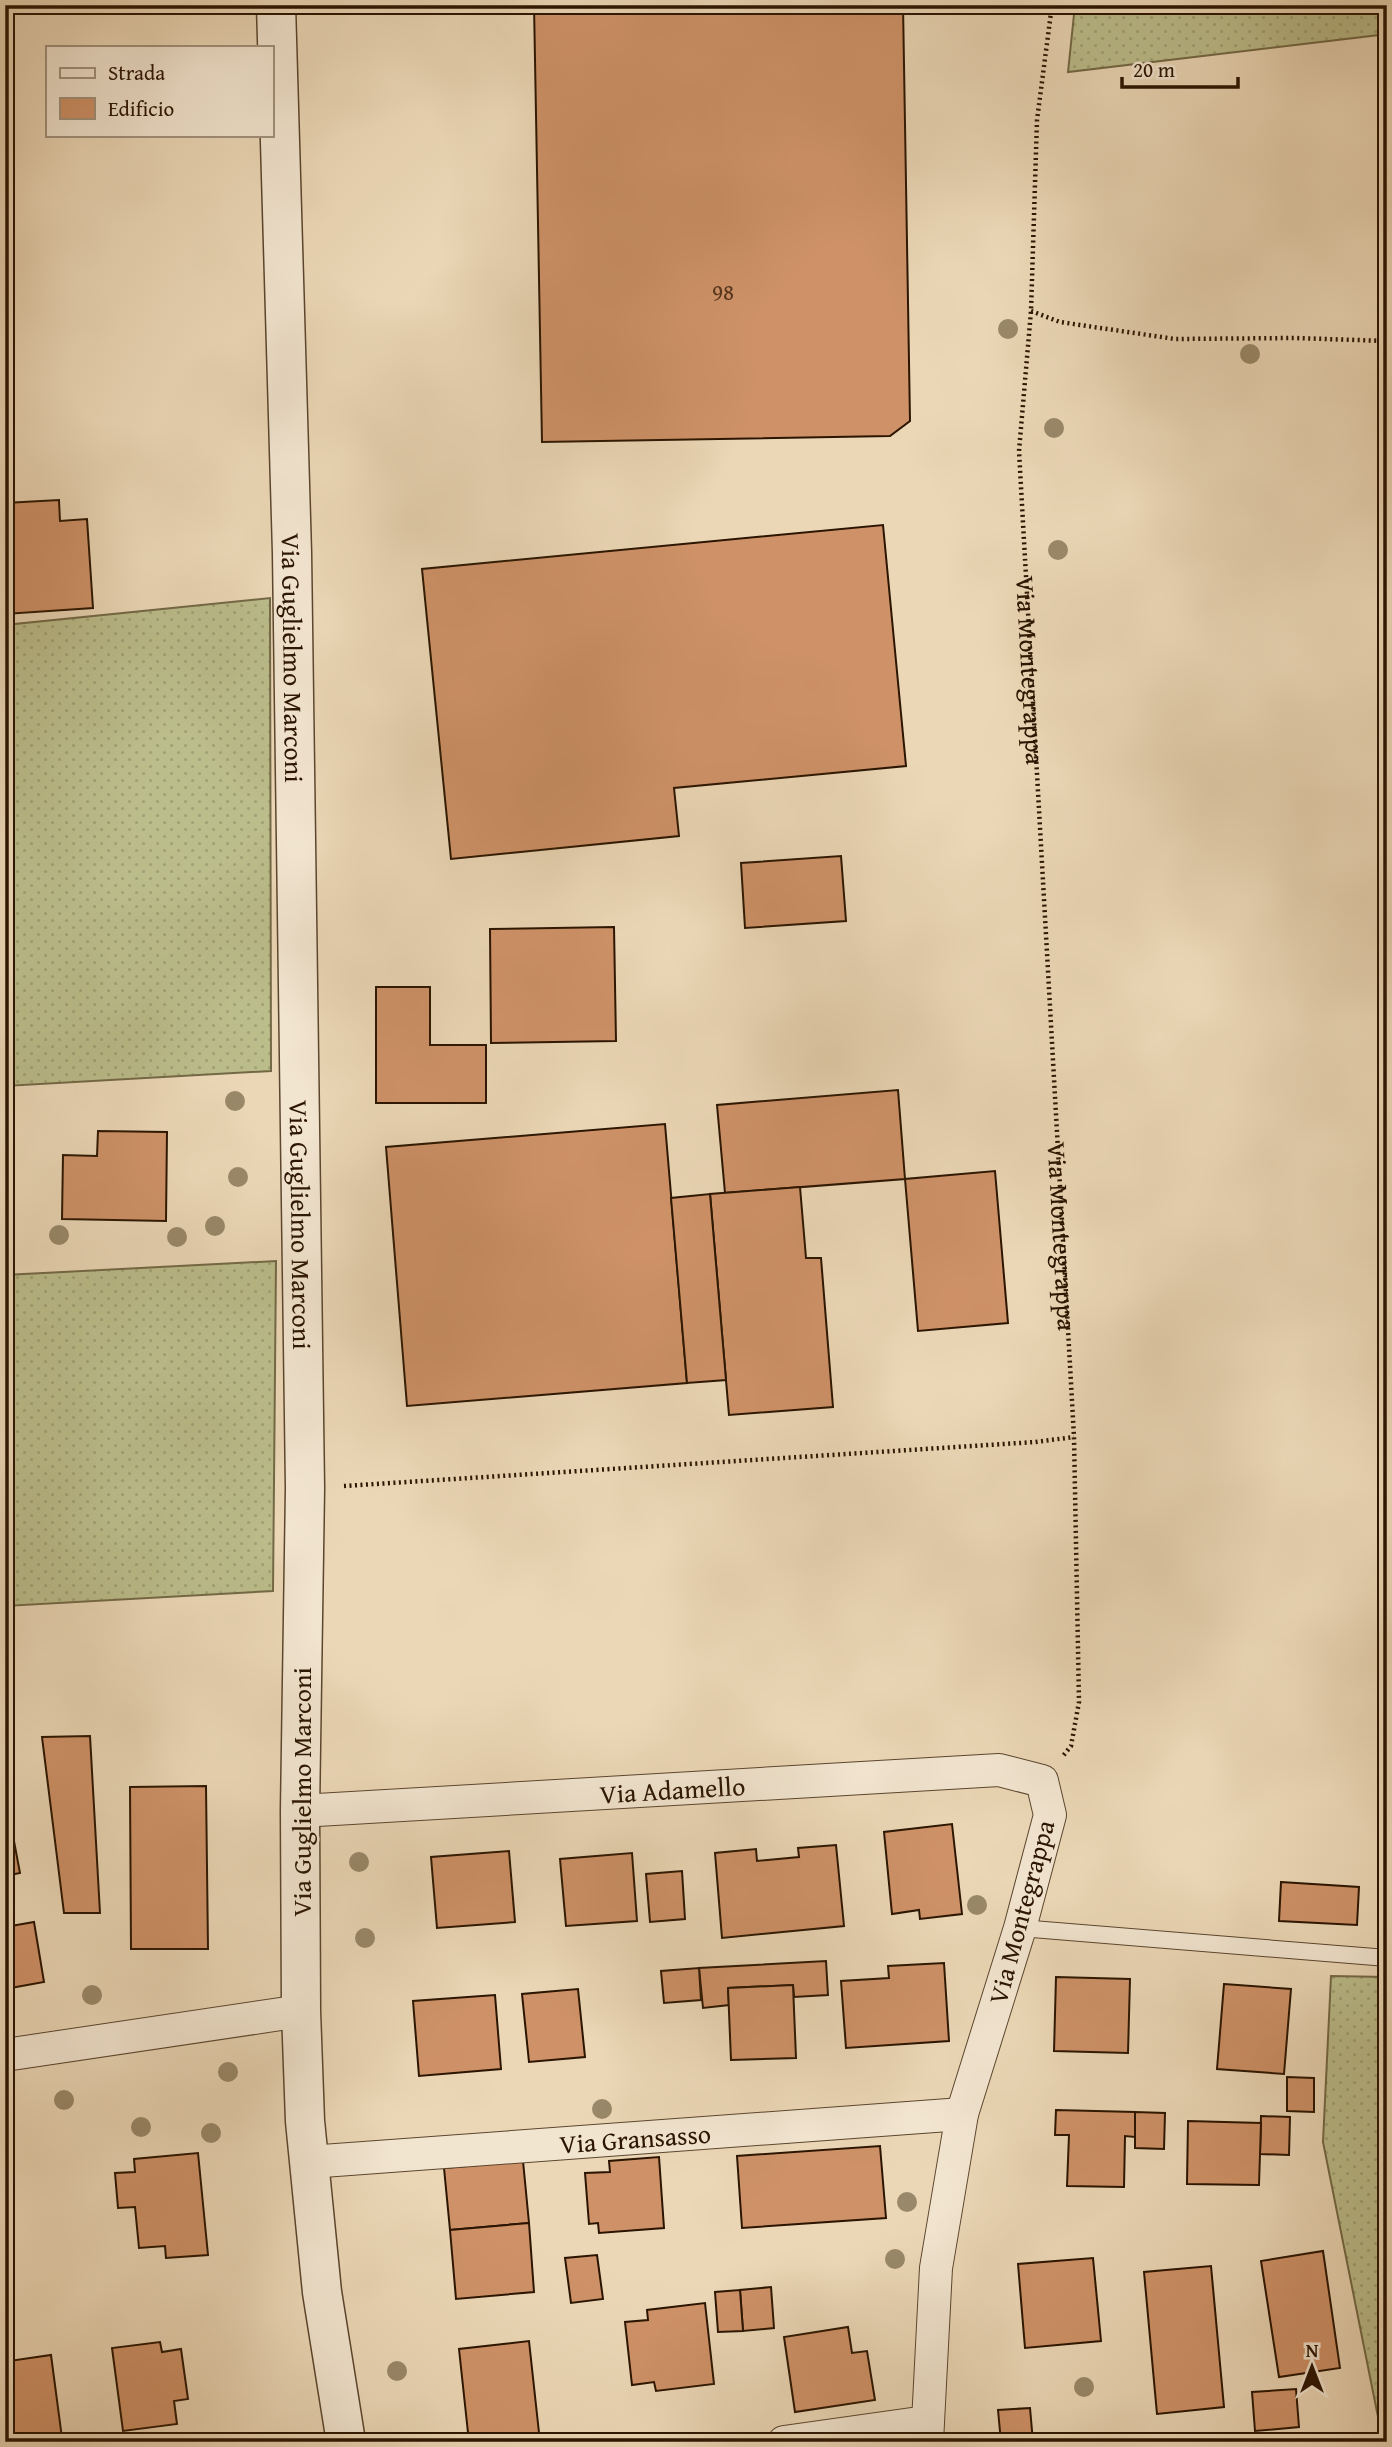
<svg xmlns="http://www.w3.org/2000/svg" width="1392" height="2447" font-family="'Gentium Book Plus',serif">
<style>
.grass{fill:url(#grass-dots);stroke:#736946;stroke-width:2}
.building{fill:#cf9268;stroke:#2b1501;stroke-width:2}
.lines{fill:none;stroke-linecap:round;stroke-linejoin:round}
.service-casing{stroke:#5b462e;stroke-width:18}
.minor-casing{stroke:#5b462e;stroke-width:34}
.tertiary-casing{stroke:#5b462e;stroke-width:41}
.path{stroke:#2b1501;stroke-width:4.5;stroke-dasharray:2 3.5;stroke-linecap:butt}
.service{stroke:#f2e5d0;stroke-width:16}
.minor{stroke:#f2e5d0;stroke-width:32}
.tertiary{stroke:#f2e5d0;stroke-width:38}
.tree{fill:#998869}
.labels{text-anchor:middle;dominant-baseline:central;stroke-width:5;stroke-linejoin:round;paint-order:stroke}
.number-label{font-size:23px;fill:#54341b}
.street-label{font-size:26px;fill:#2b1501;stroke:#f2e5d0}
</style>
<defs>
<pattern id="grass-dots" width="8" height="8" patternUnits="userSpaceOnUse" patternTransform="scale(1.75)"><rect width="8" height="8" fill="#bbbd8b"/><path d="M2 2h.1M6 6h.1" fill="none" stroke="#a1a276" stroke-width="1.8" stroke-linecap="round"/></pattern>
</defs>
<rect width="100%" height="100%" fill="#ebd7b6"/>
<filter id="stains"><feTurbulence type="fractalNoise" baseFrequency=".00286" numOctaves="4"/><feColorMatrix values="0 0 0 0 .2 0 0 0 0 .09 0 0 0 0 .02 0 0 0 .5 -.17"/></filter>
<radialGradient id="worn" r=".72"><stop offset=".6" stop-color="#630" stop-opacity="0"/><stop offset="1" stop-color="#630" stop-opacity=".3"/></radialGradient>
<g class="grass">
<polygon points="1075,5 1387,5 1387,34 1068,72"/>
<polygon points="270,598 271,1071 5,1086 5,625"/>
<polygon points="276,1261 273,1591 5,1606 5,1275"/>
<polygon points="1331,1976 1387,1977 1387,2416 1378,2417 1323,2142"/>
</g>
<g class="building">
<polygon points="534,5 903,5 910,421 890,436 542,442"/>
<polygon points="59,500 60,521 87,519 93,608 5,614 5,503"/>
<polygon points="883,525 906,766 674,788 679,836 451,859 422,569"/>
<polygon points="841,856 846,921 745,928 741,863"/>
<polygon points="614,927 616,1041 491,1043 490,929"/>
<polygon points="376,987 430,987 430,1045 486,1045 486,1103 376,1103"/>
<polygon points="898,1090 905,1179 725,1193 717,1105"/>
<polygon points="665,1124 687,1383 407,1406 386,1147"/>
<polygon points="98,1131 167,1132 166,1221 62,1219 63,1155 97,1156"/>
<polygon points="995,1171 1008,1323 918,1331 905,1179"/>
<polygon points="800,1187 806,1258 821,1258 833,1407 729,1415 710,1194"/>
<polygon points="710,1194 726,1380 687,1383 671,1198"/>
<polygon points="5,1638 14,1700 5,1701"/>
<polygon points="90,1736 100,1913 64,1913 42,1737"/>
<polygon points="206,1786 208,1949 131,1949 130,1787"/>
<polygon points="7,1804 20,1873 5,1876 5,1805"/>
<polygon points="952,1824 962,1914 920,1919 919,1910 892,1914 884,1832"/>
<polygon points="836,1845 844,1926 722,1938 715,1853 756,1849 757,1861 799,1857 798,1848"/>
<polygon points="509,1851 515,1922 437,1928 431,1857"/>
<polygon points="632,1853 637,1921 566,1926 560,1859"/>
<polygon points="682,1871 685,1919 650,1922 646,1874"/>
<polygon points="1281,1882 1359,1887 1357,1925 1279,1921"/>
<polygon points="34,1922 44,1982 5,1989 5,1927"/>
<polygon points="826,1961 828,1995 794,1997 793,1985 728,1988 729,2005 703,2008 699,1968"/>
<polygon points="944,1963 949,2041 846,2048 841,1981 889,1978 888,1966"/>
<polygon points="699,1968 701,2000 664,2003 661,1971"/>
<polygon points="1056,1977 1130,1979 1128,2053 1054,2051"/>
<polygon points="1224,1984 1291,1989 1284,2074 1217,2069"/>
<polygon points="793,1985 796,2058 731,2060 728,1988"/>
<polygon points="578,1989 585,2057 529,2062 522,1994"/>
<polygon points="495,1995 501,2069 419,2076 413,2001"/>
<polygon points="1287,2077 1314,2078 1314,2112 1287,2111"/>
<polygon points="1056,2110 1135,2112 1135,2137 1125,2136 1124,2187 1067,2186 1069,2135 1055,2135"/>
<polygon points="1135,2112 1165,2113 1164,2149 1135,2148"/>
<polygon points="1261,2116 1290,2117 1289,2155 1260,2154"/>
<polygon points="1188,2121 1261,2123 1259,2185 1187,2184"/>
<polygon points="880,2146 886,2218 742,2228 737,2156"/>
<polygon points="198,2153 208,2255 166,2258 165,2246 139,2248 135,2207 118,2208 115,2173 135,2172 134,2159"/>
<polygon points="659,2157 664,2228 599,2233 598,2223 589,2224 585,2173 610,2172 609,2161"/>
<polygon points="523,2161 529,2223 450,2230 444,2168"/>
<polygon points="529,2223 534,2292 456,2299 450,2230"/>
<polygon points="1323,2251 1340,2368 1279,2377 1261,2261"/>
<polygon points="597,2255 603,2299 571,2303 565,2258"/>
<polygon points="1093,2258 1101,2341 1025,2348 1018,2264"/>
<polygon points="1211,2266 1224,2407 1157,2414 1144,2272"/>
<polygon points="771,2287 774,2328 743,2331 740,2290"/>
<polygon points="740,2290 743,2331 718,2332 715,2292"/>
<polygon points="705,2303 714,2384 656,2391 654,2382 632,2385 625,2322 648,2320 647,2310"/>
<polygon points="848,2327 852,2353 867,2351 875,2400 795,2412 784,2337"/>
<polygon points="529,2341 540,2442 469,2442 459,2349"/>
<polygon points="160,2342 162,2352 181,2349 188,2399 174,2401 177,2424 123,2431 112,2348"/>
<polygon points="51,2355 62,2438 10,2442 8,2423 5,2423 5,2370 10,2369 9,2361"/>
<polygon points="1296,2389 1299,2427 1255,2431 1252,2392"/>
<polygon points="1030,2408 1033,2442 1001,2442 998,2410"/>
</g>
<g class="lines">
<g class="service-casing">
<polyline id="service" points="1020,1928 1387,1958"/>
</g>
<g class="minor-casing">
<g id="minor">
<path id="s2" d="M300,1811L999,1770L1042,1781L1050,1815L1020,1928L962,2114L936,2268L927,2442"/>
<polyline points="5,2055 301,2011"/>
<path id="s3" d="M309,2162L962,2114"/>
<polyline points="784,2442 926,2422"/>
</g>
</g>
<g class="tertiary-casing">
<g id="tertiary">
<path id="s4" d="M276,5L292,553L305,1488L300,1811L301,2011L305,2121L322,2292L346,2442"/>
</g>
</g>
<g class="path">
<path id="s1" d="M1052,5L1037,120L1031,311L1019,451L1074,1437L1079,1702L1071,1746L1063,1756"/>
<polyline points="1031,311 1060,322 1175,339 1295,338 1387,341"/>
<polyline points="344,1486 1035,1442 1074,1437"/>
</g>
<use href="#service" class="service"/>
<use href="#minor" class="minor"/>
<use href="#tertiary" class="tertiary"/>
</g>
<g class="tree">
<circle cx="1008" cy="329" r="10"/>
<circle cx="1250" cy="354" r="10"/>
<circle cx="1054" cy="428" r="10"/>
<circle cx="1058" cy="550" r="10"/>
<circle cx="235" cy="1101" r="10"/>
<circle cx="238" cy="1177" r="10"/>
<circle cx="215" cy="1226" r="10"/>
<circle cx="59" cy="1235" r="10"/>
<circle cx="177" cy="1237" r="10"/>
<circle cx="359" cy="1862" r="10"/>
<circle cx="977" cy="1905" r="10"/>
<circle cx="365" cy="1938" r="10"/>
<circle cx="92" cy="1995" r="10"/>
<circle cx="228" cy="2072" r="10"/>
<circle cx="64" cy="2100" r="10"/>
<circle cx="602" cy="2109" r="10"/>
<circle cx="141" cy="2127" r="10"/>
<circle cx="211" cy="2133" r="10"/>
<circle cx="907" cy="2202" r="10"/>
<circle cx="895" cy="2259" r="10"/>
<circle cx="397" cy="2371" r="10"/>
<circle cx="1084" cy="2387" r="10"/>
</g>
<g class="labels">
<g class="number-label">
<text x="723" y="291">98</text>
</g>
<g class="street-label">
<text stroke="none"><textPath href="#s4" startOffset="653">Via Guglielmo Marconi</textPath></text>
<text stroke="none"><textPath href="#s1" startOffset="667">Via Montegrappa</textPath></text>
<text stroke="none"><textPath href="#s4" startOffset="1220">Via Guglielmo Marconi</textPath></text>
<text stroke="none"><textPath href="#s1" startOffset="1234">Via Montegrappa</textPath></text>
<text stroke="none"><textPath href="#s2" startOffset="373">Via Adamello</textPath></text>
<text transform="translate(301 1792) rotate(-90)">Via Guglielmo Marconi</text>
<text transform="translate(1021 1912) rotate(-75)">Via Montegrappa</text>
<text stroke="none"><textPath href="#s3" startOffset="327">Via Gransasso</textPath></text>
</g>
</g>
<rect width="1392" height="2447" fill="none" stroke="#ebd7b6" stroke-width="28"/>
<rect x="7" y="7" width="1378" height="2433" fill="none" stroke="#2b1501" stroke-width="3.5"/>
<rect x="14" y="14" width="1364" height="2419" fill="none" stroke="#2b1501" stroke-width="2"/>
<rect x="46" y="46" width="228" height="91" fill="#f2e5d0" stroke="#a2927d" stroke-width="2"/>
<rect x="60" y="68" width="35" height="10" fill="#f2e5d0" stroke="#a2927d" stroke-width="2"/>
<text x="108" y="80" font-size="21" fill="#2b1501">Strada</text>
<rect x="60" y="98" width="35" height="21" fill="#cf9268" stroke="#a2927d" stroke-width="2"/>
<text x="108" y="116" font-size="21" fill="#2b1501">Edificio</text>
<g transform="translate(1312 2367)" stroke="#f2e5d0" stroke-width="5" paint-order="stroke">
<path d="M0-5L12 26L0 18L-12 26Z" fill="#2b1501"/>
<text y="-10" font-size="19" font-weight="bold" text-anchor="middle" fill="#2b1501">N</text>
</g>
<path d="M1122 77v10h116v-10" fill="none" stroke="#2b1501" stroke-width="3.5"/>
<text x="1133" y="77" font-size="21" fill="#2b1501" stroke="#f2e5d0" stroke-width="5" paint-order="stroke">20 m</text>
<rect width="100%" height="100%" filter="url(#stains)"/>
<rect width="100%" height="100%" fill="url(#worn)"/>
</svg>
